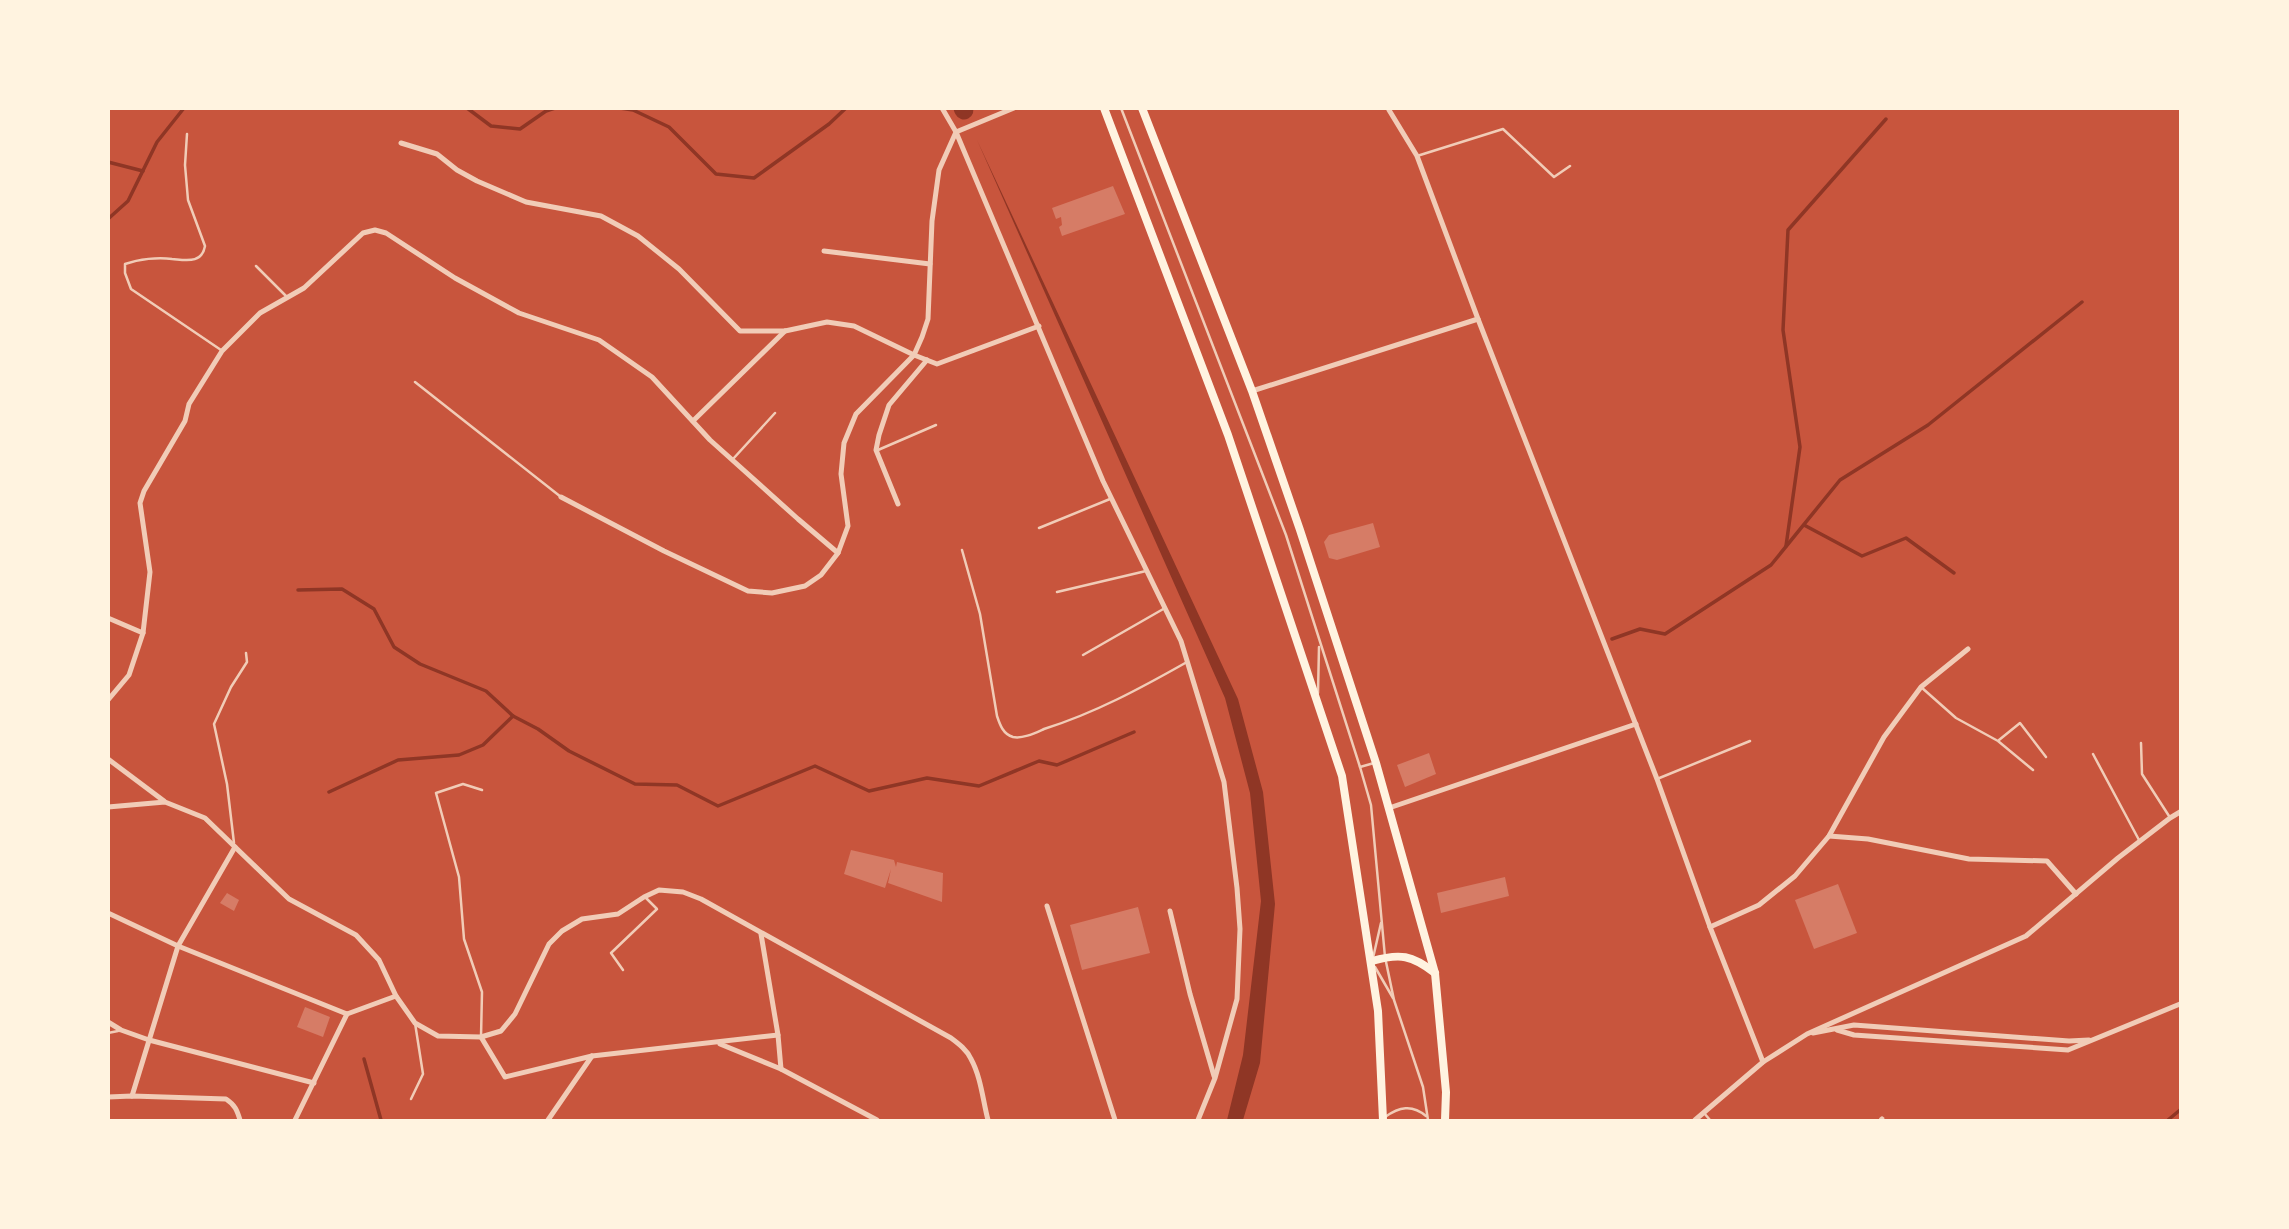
<svg xmlns="http://www.w3.org/2000/svg" width="2289" height="1229" font-family="'Titillium Web',sans-serif">
<style>
.water{fill:#8f3625}
.lines{fill:none;stroke-linecap:round;stroke-linejoin:round}
.stream{stroke:#8f3625;stroke-width:3.5}
.river{stroke:#8f3625;stroke-width:19}
.building{fill:#d67c66}
.service{stroke:#f1ccb7;stroke-width:2.5}
.minor{stroke:#f1ccb7;stroke-width:5}
.primary{stroke:#fff3e0;stroke-width:8}
</style>
<rect width="100%" height="100%" fill="#c8553d"/>
<polygon class="water" points="977,140 1238,699 1263,792 1275,904 1260,1063 1243,1120 1227,1120 1243,1055 1261,901 1250,793 1225,698"/>
<g class="lines">
<g class="stream">
<polyline points="467,108 491,126 520,129 546,111 555,108"/>
<polyline points="620,108 633,110 669,127 716,174 754,178 829,124 846,108"/>
<polyline points="108,162 143,171"/>
<polyline points="108,219 128,201 157,142 184,108"/>
<polyline points="1804,525 1862,556 1906,538 1954,573"/>
<polyline points="1786,546 1800,447 1783,330 1788,230 1886,119"/>
<polyline points="298,590 342,589 374,609 394,647 420,664 486,691 513,716 538,729 569,751 635,784 677,785 718,806 815,766 869,791 927,778 979,786 1039,761 1057,765 1134,732"/>
<polyline points="1612,639 1640,629 1665,634 1771,565 1840,480 1928,425 2082,302"/>
<polyline points="329,792 398,760 459,755 483,745 513,716"/>
<polyline points="364,1059 381,1120"/>
<polyline points="2168,1120 2180,1110"/>
</g>
<polyline class="river" points="963,108 964,110"/>
</g>
<g class="building">
<polygon points="1113,186 1125,214 1062,236 1059,227 1062,225 1061,217 1056,219 1052,208"/>
<polygon points="1373,523 1380,547 1337,560 1329,558 1324,542 1329,535"/>
<polygon points="1429,753 1436,774 1405,787 1397,765"/>
<polygon points="851,850 894,860 896,867 897,862 943,873 942,902 888,883 891,869 885,888 844,874"/>
<polygon points="1505,877 1509,896 1441,913 1437,893"/>
<polygon points="1838,884 1857,933 1814,949 1795,900"/>
<polygon points="227,893 239,900 234,911 220,903"/>
<polygon points="1138,907 1150,953 1082,970 1070,925"/>
<polygon points="305,1007 330,1017 323,1037 297,1027"/>
</g>
<g class="lines">
<g class="service">
<polyline points="1121,108 1286,535 1360,767 1371,805 1385,957 1394,1000 1423,1087 1428,1120"/>
<path d="M187,134L185,165L188,200L205,246C202,264 186,260 172,259C158,257 139,259 125,264V273L131,289L221,350"/>
<polyline points="1417,156 1503,129 1554,177 1570,166"/>
<polyline points="256,266 286,296"/>
<polyline points="415,382 561,497"/>
<polyline points="878,450 936,425"/>
<polyline points="733,459 775,413"/>
<polyline points="1039,528 1110,499"/>
<path d="M962,550L980,614L997,716C1000,725 1003,734 1013,737C1023,739 1035,733 1044,729C1095,713 1141,688 1187,662"/>
<polyline points="1057,592 1146,571"/>
<polyline points="1083,655 1165,608"/>
<polyline points="1921,687 1956,718 1998,741 2033,770"/>
<polyline points="1318,693 1319,647"/>
<polyline points="1999,740 2020,723 2046,757"/>
<polyline points="2141,743 2142,774 2169,816"/>
<polyline points="2093,754 2139,840"/>
<polyline points="1360,767 1374,763"/>
<polyline points="1657,779 1750,741"/>
<polyline points="234,843 227,784 214,724 231,687 247,662 246,653"/>
<polyline points="1373,958 1381,923"/>
<polyline points="1375,967 1393,998"/>
<polyline points="623,970 611,953 657,909 645,897"/>
<polyline points="108,1033 118,1031"/>
<polyline points="481,1037 482,992 464,939 459,877 436,793 463,784 482,790"/>
<polyline points="411,1099 423,1074 415,1023"/>
<polyline points="1704,1113 1710,1120"/>
<path d="M1385,1117C1399,1107 1412,1104 1426,1116"/>
</g>
<g class="minor">
<polyline points="942,108 956,132 1103,481 1181,641 1224,782 1237,888 1240,929 1237,999 1215,1078 1198,1120"/>
<polyline points="1389,110 1417,156 1478,319 1657,779 1710,927 1763,1062"/>
<polyline points="401,143 437,154 457,170 477,181 526,202 601,216 638,236 679,269 740,331 785,331 827,322 854,326 914,355 937,364 1039,326"/>
<polyline points="824,251 930,264"/>
<polyline points="1252,391 1478,319"/>
<polyline points="693,421 785,331"/>
<polyline points="561,497 664,551 748,591 772,593 805,586 821,575 838,553 848,526 841,474 844,443 856,414 914,355 922,337 928,319 932,221 939,170 956,132 1014,108"/>
<polyline points="898,504 876,450 879,435 889,405 927,360"/>
<polyline points="108,618 143,633"/>
<polyline points="108,700 129,675 143,633 150,572 140,503 144,491 185,421 189,404 222,351 260,313 304,288 363,233 375,230 386,233 455,278 519,313 599,340 652,377 710,440 798,519 838,553"/>
<polyline points="108,759 164,801"/>
<path d="M108,807L165,802L205,818L289,899L356,935L379,960L396,996L415,1023L438,1036L481,1037L501,1031L515,1014L549,944L562,931L582,919L618,914L644,897L659,890L683,892L701,899L951,1038C959,1044 967,1050 971,1059C981,1077 983,1101 988,1120"/>
<polyline points="1389,808 1636,724"/>
<polyline points="1829,836 1868,839 1969,859 2047,861 2076,894"/>
<polyline points="1047,906 1115,1120"/>
<polyline points="1170,911 1190,994 1214,1076"/>
<polyline points="108,913 178,946 347,1014"/>
<polyline points="1710,927 1759,905 1795,876 1829,836 1884,737 1921,687 1968,649"/>
<polyline points="761,934 778,1035 781,1069"/>
<polyline points="347,1014 396,996"/>
<polyline points="108,1022 121,1030 149,1040 314,1083"/>
<polyline points="1837,1030 1854,1035 2068,1050 2180,1004"/>
<polyline points="1813,1033 1854,1025 2069,1041 2089,1040"/>
<polyline points="481,1037 505,1077 592,1056 778,1035"/>
<polyline points="720,1044 781,1069 877,1120"/>
<polyline points="132,1096 178,946 235,847"/>
<path d="M108,1097L132,1096L226,1099C235,1105 237,1110 240,1120"/>
<polyline points="295,1120 347,1014"/>
<polyline points="548,1120 592,1056"/>
<polyline points="1695,1120 1763,1062 1807,1034 2026,936 2118,858 2170,818 2180,812"/>
<polyline points="1881,1120 1882,1119"/>
</g>
<g class="primary">
<polyline points="1104,108 1228,435 1342,776 1378,1011 1383,1120"/>
<polyline points="1142,108 1252,391 1300,530 1376,763 1435,973 1446,1092 1445,1120"/>
<path d="M1372,961C1400,953 1412,955 1435,973"/>
</g>
</g>
<rect width="2289" height="1229" fill="none" stroke="#fff3e0" stroke-width="220"/>
</svg>
